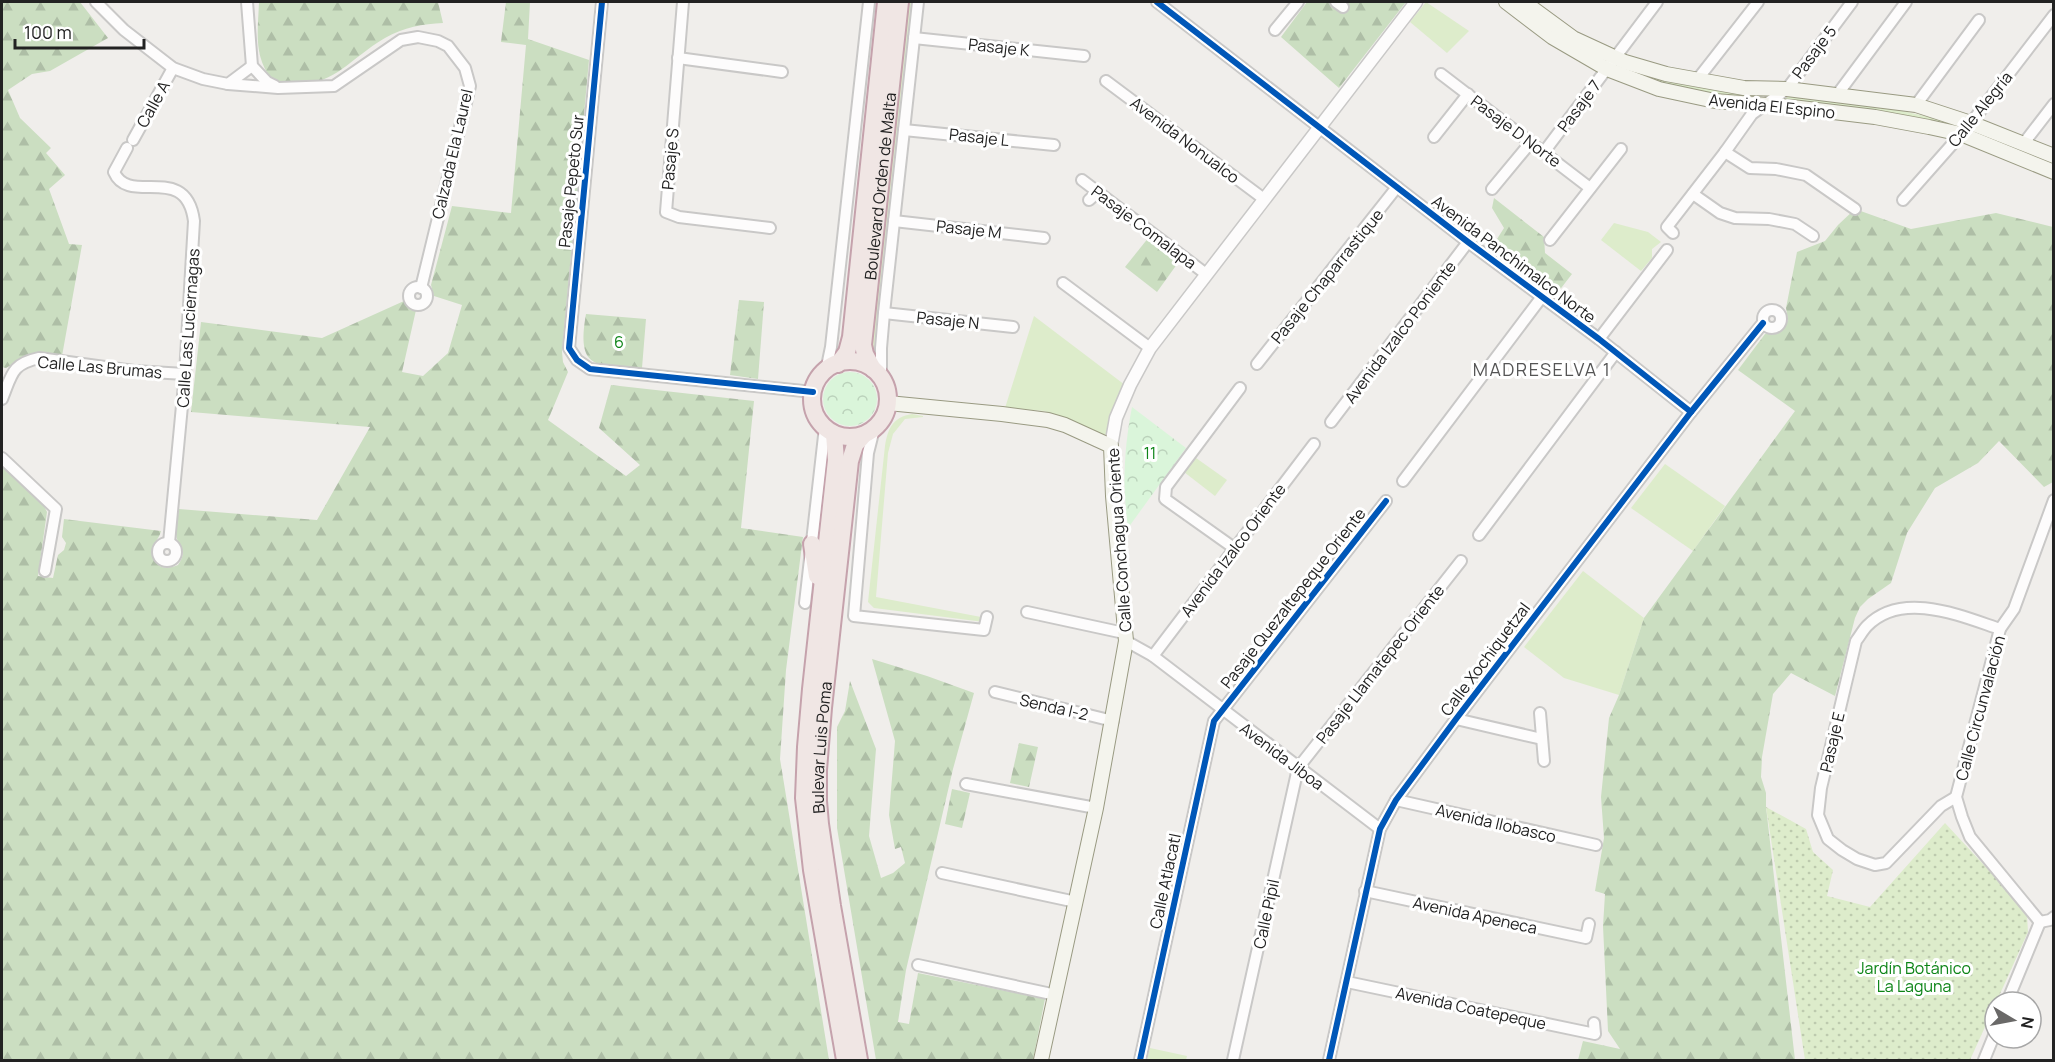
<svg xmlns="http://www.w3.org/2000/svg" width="2055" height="1062" font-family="Manrope,sans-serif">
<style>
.grass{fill:#ddeccb}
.forest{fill:url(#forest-firs)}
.park{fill:url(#park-crowns)}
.garden{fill:url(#garden-dots)}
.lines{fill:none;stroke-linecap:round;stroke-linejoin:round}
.minor-casing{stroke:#c9c8c7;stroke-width:14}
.tertiary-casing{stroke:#c9c8c7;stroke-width:15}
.secondary-casing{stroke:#999a82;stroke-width:16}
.trunk-casing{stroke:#c5a2ac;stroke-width:20}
.minor{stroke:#fdfcfc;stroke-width:10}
.tertiary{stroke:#fdfcfc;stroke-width:12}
.secondary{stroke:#f4f4ed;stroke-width:14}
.trunk{stroke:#f0e6e4;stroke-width:16}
.cycleway-casing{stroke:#fff;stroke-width:10}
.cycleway{stroke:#0057b8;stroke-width:6}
.labels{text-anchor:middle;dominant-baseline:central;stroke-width:6;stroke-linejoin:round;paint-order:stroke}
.street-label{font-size:16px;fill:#222;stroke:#fff}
.park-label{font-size:16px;fill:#0c8416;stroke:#fff}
.neighbourhood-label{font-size:18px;letter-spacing:1.5px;fill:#555;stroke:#fff}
</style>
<defs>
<pattern id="forest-firs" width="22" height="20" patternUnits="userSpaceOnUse" patternTransform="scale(1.5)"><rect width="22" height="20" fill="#cbdec1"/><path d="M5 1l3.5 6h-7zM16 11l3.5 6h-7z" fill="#aebea6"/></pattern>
<pattern id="park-crowns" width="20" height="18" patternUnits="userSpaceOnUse" patternTransform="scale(1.5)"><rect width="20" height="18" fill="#daf5da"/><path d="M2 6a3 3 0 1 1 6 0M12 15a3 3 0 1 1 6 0" fill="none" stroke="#bbd2bb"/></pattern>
<pattern id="garden-dots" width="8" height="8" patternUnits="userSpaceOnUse" patternTransform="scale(1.5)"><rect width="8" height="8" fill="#ddeccb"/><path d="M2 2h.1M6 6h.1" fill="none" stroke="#bdcaae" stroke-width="1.8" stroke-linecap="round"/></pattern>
</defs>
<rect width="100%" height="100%" fill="#f0eeeb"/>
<g class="grass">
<polygon points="908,2 916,2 877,362 871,347"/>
<polygon points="1426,2 1469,31 1447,53 1410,22"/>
<polygon points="1632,65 1751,94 1745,98 1697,94 1629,74"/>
<polygon points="1788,95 1889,108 1952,122 1950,125 1936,121 1929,122 1785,100"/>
<polygon points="1614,223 1648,232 1661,242 1652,249 1652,258 1641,271 1601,240"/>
<polygon points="1034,316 1125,385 1118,395 1108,433 1104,435 1076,422 1044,411 1005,408"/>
<path d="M912,414L923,416V417L905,419L893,434L888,453L876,597L981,617L984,622L874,608L868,602L885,446C888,428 893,417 912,414Z"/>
<polygon points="1196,458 1227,480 1215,496 1184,472"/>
<polygon points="1665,464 1725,506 1693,551 1631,508"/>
<polygon points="1583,571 1644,618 1619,695 1564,678 1524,647"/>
<polygon points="1150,1048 1187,1056 1186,1060 1147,1060"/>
</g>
<g class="forest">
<path d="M2,2H80L108,38L50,71L32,74L8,90L20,118L51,148L46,153L65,175L49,189L69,244L82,245L62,356C41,355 24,357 6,368L2,367Z"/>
<path d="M259,2H438L443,23C423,24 404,27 385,38C341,64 332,94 272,80C253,55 258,31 259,2Z"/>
<path d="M506,2H530L528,39L589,60L562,352L563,362L568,372L548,420L626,476L640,465L599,428L611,385L754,401L741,528L803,537L786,670L780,759L829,1060H2V466L44,506L47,512L38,576L53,578L58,555L64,550L66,543L62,537L64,519L161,531C159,541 150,543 152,556C158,569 165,570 178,565C189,549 177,547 176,534C176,526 178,517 179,509L317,520L370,427L191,412L201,322L322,338L404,301L416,310L402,372L423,376L448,353L462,305L434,296L431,285L452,206L511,213L526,45L501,42Z"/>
<polygon points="1307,2 1329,2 1342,11 1348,2 1406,2 1339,88 1281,37"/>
<polygon points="1494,198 1544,237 1545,253 1572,274 1555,296 1490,250 1504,228 1492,208"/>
<polygon points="1855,209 1911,229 1996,213 2053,227 2053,482 2044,487 1999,441 1978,463 1935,488 1907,533 1891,583 1868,599 1860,607 1855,618 1835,696 1791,673 1773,694 1762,757 1761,777 1766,793 1766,807 1795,1060 1578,1060 1583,1041 1620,1049 1608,1031 1603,926 1605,894 1595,891 1604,838 1601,797 1609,718 1619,695 1644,618 1795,411 1738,370 1765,334 1775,333 1785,326 1788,320 1786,308 1797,252 1825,241 1838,225"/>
<polygon points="1149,237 1180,260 1157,292 1125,267"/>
<polygon points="739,300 764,302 758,379 730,375"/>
<path d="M586,314L646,319L642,368C596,366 576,370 586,314Z"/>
<polygon points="872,659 927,676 974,693 953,769 906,970 898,1022 909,1024 918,973 1045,999 1033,1060 876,1060 837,828 837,727 845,711 850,681 876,749 869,836 881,878 893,873 905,863 901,847 895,849 889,815 895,741"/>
<polygon points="1019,743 1038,747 1029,787 1010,783"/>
<polygon points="952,789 970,793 962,828 945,824"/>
</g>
<g class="park">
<circle cx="850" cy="399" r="27"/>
<path d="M1132,407L1186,448L1128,528C1122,487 1124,448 1132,407Z"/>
</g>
<polygon class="garden" points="1766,807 1806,829 1813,852 1833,870 1827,896 1870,907 1945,823 2021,905 2027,915 2028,932 1970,1060 1805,1060"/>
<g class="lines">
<g class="minor-casing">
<g id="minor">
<polyline points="96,2 124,30 173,68 203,79 228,84 252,66"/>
<polyline points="247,2 252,66 267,82 275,86"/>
<polyline points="602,2 569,348 577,360 590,369 813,392"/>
<polyline points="683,2 666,212 679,217 770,228"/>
<polyline points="1157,2 1468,242 1599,339 1691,412"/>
<polyline points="1336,2 1343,7"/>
<polyline points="1852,2 1787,89 1752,114 1725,152 1750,168 1776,169 1806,175 1855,209"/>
<polyline points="1275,30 1298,2"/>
<polyline points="914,38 1084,56"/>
<polyline points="678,58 782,72"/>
<polyline points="1441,74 1590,188"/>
<polyline points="1697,80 1758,2"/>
<polyline points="1106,81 1264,199"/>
<polyline points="228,84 278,88 334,86 401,40 418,37 438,41 448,46 465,68 470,86 421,288"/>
<polyline points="1837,95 1906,2"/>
<polyline points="1916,105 1979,20"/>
<polyline points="904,130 1054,145"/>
<polyline points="1434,137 1468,94"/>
<polyline points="133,140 173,68"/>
<polyline points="2024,143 2054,104"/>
<path d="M127,148L114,172C129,207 186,161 194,221L185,374L169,543"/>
<polyline points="1544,152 1657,2"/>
<polyline points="1082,180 1206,274"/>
<polyline points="1492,189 1531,142"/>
<polyline points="1693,194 1720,213 1735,218 1769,219 1795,224 1813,236"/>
<polyline points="1089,200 1098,192"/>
<polyline points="1903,200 1971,123 2054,15"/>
<polyline points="894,221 1044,238"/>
<polyline points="1673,233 1667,227 1725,152"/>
<polyline points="1550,240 1621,149"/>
<polyline points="1063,283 1150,348"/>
<circle cx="418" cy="296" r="9"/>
<circle cx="1772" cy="319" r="9"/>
<polyline points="884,313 1013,327"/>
<polyline points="1599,339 1667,250"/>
<polyline points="1257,364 1397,187"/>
<polyline points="826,371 831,347 869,2"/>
<polyline points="881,378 881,348 884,313 918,2"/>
<path d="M2,399C12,375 11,364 39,358L134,371L185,374"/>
<polyline points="1331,422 1468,242"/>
<polyline points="874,429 868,453 854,616 984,630 987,617"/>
<polyline points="2,458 56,509 45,571"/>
<polyline points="1403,481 1541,298"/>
<polyline points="1479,535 1616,352"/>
<circle cx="167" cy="552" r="9"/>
<polyline points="1234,548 1165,499 1166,487 1240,388"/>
<polyline points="805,603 825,427"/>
<polyline points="1027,612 1124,633"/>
<polyline points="1126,641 1153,656 1380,829"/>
<polyline points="1153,656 1314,444"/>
<polyline points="995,692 1113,721"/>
<polyline points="1540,713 1544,761"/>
<polyline points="1456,719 1542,739"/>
<polyline points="966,784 1096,808"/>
<path d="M1956,797L1941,806L1886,863L1875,865L1857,859L1842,850L1828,839L1818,815L1821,788L1856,641C1860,636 1863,630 1867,626C1902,590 1961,616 2000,629"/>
<polyline points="1396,800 1596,845"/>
<polyline points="942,873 1076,902"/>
<polyline points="1365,891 1586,938 1589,924"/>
<polyline points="2040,922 1970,837 1962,817 1956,797 2000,629 2014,609 2054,500"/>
<polyline points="2040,922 2050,920 2054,917"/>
<polyline points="918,965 1056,995"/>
<polyline points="1347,982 1595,1034 1594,1023"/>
<polyline points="2007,1002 2040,922"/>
<polyline points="1140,1060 1214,721 1386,501"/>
<polyline points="1233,1060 1298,768 1461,561"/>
<polyline points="1329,1060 1380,829 1396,800 1456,719 1691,412 1763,323"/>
<polyline points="1984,1060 1995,1033"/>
</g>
</g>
<g class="tertiary-casing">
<polyline id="tertiary" points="1111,446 1116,418 1130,385 1150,348 1416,2"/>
</g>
<g class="secondary-casing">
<g id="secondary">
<polyline points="1506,2 1552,37 1607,69 1659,89 1715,101 1792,107 1875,117 1929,127 1961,134 2054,172"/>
<polyline points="1524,2 1573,38 1625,62 1666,74 1744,88 1787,89 1916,105 1971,123 2054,156"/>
<polyline points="888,403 1002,414 1048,420 1065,425 1111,446 1113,496 1126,641 1096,808 1041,1060"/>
</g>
</g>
<g class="trunk-casing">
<g id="trunk">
<circle cx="850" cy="399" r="38"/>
<polyline points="838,364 847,352 851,337 886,2"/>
<path id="s1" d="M873,369L865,354L863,345L900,2"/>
<polyline points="834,434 836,460 811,689 806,747 804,798 812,870 845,1060"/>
<polyline points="812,544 817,576"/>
<path id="s2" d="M859,1060L832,906L820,824L818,801V770L823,708L850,461L855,445L864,435"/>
</g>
</g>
<use href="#minor" class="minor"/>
<use href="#tertiary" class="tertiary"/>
<use href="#secondary" class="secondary"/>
<use href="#trunk" class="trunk"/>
<g class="cycleway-casing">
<g id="cycleway">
<polyline points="602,2 569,348 577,360 590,369 813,392"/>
<polyline points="1157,2 1468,242 1599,339 1691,412"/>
<polyline points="1140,1060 1214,721 1386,501"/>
<polyline points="1329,1060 1380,829 1396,800 1456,719 1691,412 1763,323"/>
</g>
</g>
<use href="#cycleway" class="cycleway"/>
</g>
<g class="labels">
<g class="street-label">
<text transform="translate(999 47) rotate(6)">Pasaje K</text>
<text transform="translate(1814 52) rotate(-53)">Pasaje 5</text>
<text transform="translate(153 104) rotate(-61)">Calle A</text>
<text transform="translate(1579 106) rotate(-53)">Pasaje 7</text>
<text transform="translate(1772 106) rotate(6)">Avenida El Espino</text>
<text transform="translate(1980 109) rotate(-51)">Calle Alegría</text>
<text transform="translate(1516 131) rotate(37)">Pasaje D Norte</text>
<text transform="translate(979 137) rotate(6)">Pasaje L</text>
<text transform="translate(1185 140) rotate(37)">Avenida Nonualco</text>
<text transform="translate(452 154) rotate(-77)">Calzada Ela Laurel</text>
<text transform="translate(670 159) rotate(-85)">Pasaje S</text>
<text transform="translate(571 181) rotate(-84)">Pasaje Pepeto Sur</text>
<text stroke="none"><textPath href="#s1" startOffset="186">Boulevard Orden de Malta</textPath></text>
<text transform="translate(1144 227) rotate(37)">Pasaje Comalapa</text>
<text transform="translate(969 229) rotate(6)">Pasaje M</text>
<text transform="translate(1514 259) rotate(37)">Avenida Panchimalco Norte</text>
<text transform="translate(1327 276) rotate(-51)">Pasaje Chaparrastique</text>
<text transform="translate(948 320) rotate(6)">Pasaje N</text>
<text transform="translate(188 328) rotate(-86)">Calle Las Luciernagas</text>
<text transform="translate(1400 332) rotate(-53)">Avenida Izalco Poniente</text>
<text transform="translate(100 367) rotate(5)">Calle Las Brumas</text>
<text transform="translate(1119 540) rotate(-94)">Calle Conchagua Oriente</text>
<text transform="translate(1233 550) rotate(-53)">Avenida Izalco Oriente</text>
<text transform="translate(1293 598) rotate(-52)">Pasaje Quezaltepeque Oriente</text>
<text transform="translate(1485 659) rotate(-53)">Calle Xochiquetzal</text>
<text transform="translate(1380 664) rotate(-52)">Pasaje Llamatepec Oriente</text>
<text transform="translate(1054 707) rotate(13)">Senda I-2</text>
<text transform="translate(1980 708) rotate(-75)">Calle Circunvalación</text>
<text transform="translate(1832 742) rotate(-77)">Pasaje E</text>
<text stroke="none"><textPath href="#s2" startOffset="316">Bulevar Luis Poma</textPath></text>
<text transform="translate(1282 756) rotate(37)">Avenida Jiboa</text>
<text transform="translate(1496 823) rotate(13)">Avenida Ilobasco</text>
<text transform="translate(1165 881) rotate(-78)">Calle Atlacatl</text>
<text transform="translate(1266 914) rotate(-78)">Calle Pipil</text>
<text transform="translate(1475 915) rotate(12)">Avenida Apeneca</text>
<text transform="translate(1471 1008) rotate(12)">Avenida Coatepeque</text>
</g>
<g class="park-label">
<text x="619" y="342">6</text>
<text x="1150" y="453">11</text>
<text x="1914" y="968">Jardín Botánico<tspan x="1914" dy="18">La Laguna</tspan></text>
</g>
<g class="neighbourhood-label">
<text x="1542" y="369">MADRESELVA 1</text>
</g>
</g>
<rect width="2055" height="1062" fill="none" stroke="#222222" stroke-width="6"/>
<g transform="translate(2013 1020) rotate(100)"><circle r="28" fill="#ffffff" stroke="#a7a7a7" stroke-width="1.5"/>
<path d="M0-4.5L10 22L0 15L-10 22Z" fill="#6a6968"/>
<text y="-9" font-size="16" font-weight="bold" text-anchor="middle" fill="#222222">N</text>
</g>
<path d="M15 39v9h129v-9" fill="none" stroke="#222222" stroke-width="3"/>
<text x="24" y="39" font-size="18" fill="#222222" stroke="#ffffff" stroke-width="4.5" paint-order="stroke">100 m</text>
</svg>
